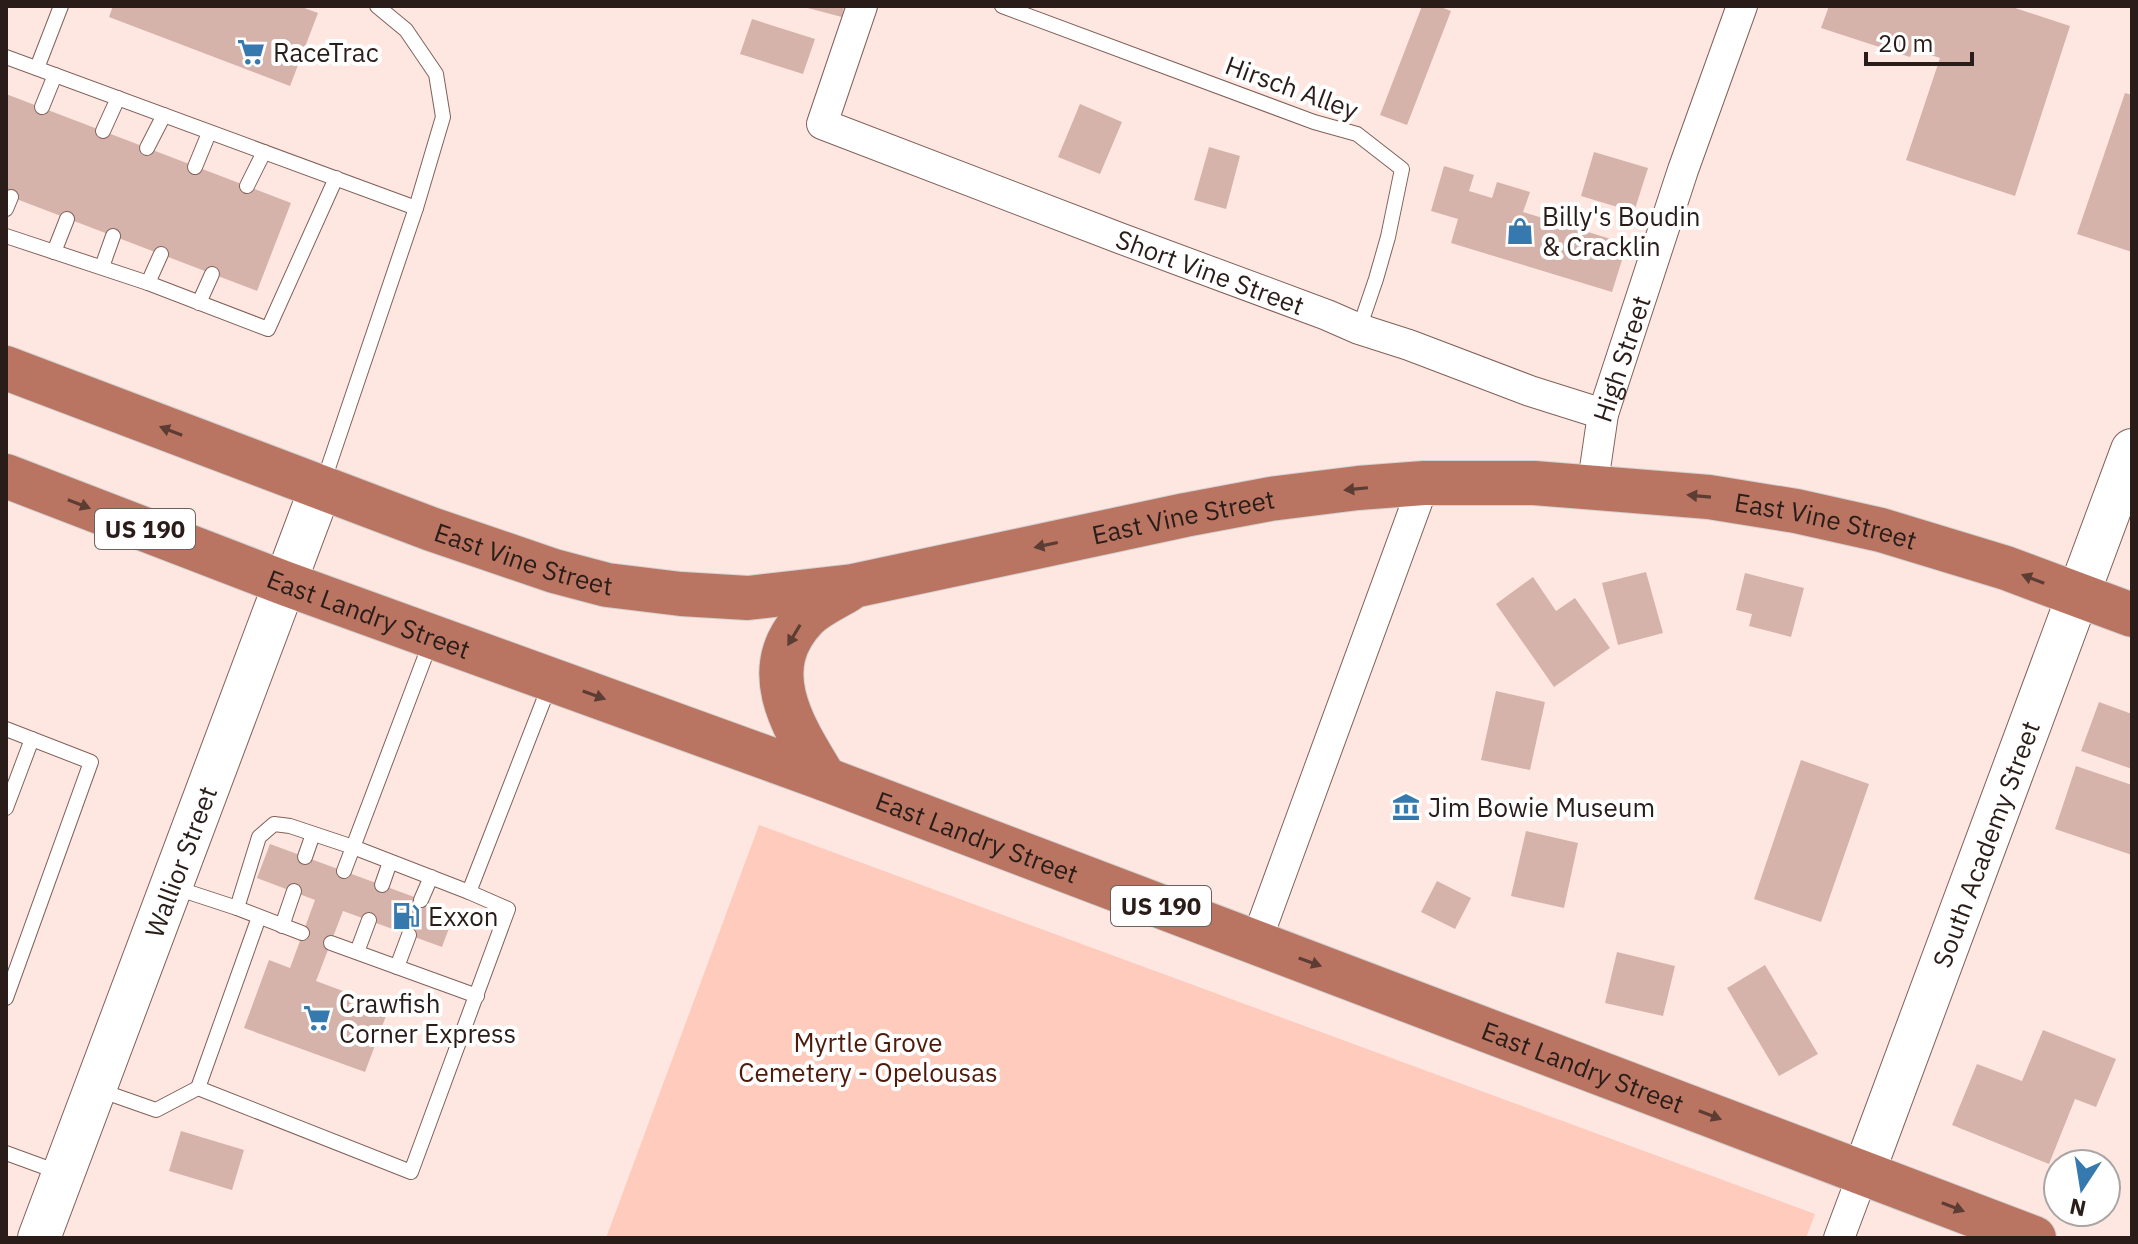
<svg xmlns="http://www.w3.org/2000/svg" width="2138" height="1244" font-family="'IBM Plex Sans',sans-serif">
<style>
.green{fill:#fecbbd}
.building{fill:#d6b3aa}
.lines{fill:none;stroke-linecap:round;stroke-linejoin:round}
.lane-casing{stroke:#816159;stroke-width:16}
.street-casing{stroke:#816159;stroke-width:32}
.secondary-casing{stroke:#816159;stroke-width:44}
.highway-casing{stroke:#d4d2d1;stroke-width:46}
.lane{stroke:#fff;stroke-width:14}
.street{stroke:#fff;stroke-width:30}
.secondary{stroke:#fff;stroke-width:42}
.highway{stroke:#ba7562;stroke-width:44}
.oneway{fill:#5c3c33}
.labels{text-anchor:middle;dominant-baseline:central;stroke-width:8;stroke-linejoin:round;paint-order:stroke}
.shield{fill:#fff;stroke:#6a615e;stroke-width:2}
.shield-label{font-size:24px;font-weight:bold;fill:#2a1d19}
.poi-label{font-size:26px;fill:#2a1d19;stroke:#fff;text-anchor:start}
.street-label{font-size:26px;fill:#2a1d19;stroke:#fff}
.park-label{font-size:26px;fill:#501a0b;stroke:#fff}
</style>
<rect width="100%" height="100%" fill="#fee7e1"/>
<polygon class="green" points="759,825 1815,1214 1806,1238 606,1238"/>
<g class="building">
<polygon points="113,6 299,6 318,13 290,86 109,17"/>
<polygon points="800,6 844,6 842,17"/>
<polygon points="1422,6 1438,6 1451,11 1407,125 1380,115"/>
<polygon points="1829,6 2009,6 2070,26 2015,196 1906,160 1940,58 1913,49 1910,57 1821,28"/>
<polygon points="752,19 815,39 803,74 740,54"/>
<polygon points="2125,93 2132,95 2132,252 2077,234"/>
<polygon points="6,94 291,203 257,291 6,195"/>
<polygon points="1080,104 1122,122 1100,174 1058,157"/>
<polygon points="1209,147 1240,156 1226,209 1194,200"/>
<polygon points="1594,152 1648,168 1634,212 1581,196"/>
<polygon points="1444,166 1474,175 1469,191 1492,198 1497,182 1530,192 1523,212 1627,244 1612,292 1451,243 1458,219 1431,211"/>
<polygon points="1646,572 1663,633 1618,645 1602,583"/>
<polygon points="1745,573 1804,588 1791,637 1749,626 1752,614 1736,610"/>
<polygon points="1533,577 1556,611 1575,598 1610,648 1554,687 1496,604"/>
<polygon points="1496,691 1545,702 1530,770 1481,760"/>
<polygon points="2099,702 2132,714 2132,769 2081,751"/>
<polygon points="1801,760 1869,784 1821,922 1754,899"/>
<polygon points="2076,766 2132,785 2132,855 2055,829"/>
<polygon points="1526,831 1578,843 1564,908 1511,896"/>
<polygon points="270,844 455,912 442,947 343,911 316,981 389,1008 365,1072 244,1028 269,960 290,968 315,900 257,878"/>
<polygon points="1437,881 1471,898 1455,929 1421,912"/>
<polygon points="1617,952 1675,966 1663,1016 1605,1003"/>
<polygon points="1765,965 1818,1054 1779,1076 1727,988"/>
<polygon points="2043,1030 2116,1059 2096,1107 2075,1099 2049,1164 1952,1125 1977,1064 2022,1081"/>
<polygon points="181,1131 244,1150 232,1190 169,1171"/>
</g>
<g class="lines">
<g class="lane-casing">
<g id="lane">
<polyline points="1002,6 1314,122 1357,134 1402,169 1388,237 1376,279 1359,329"/>
<polyline points="6,57 416,208"/>
<polyline points="37,68 61,6"/>
<polyline points="42,107 55,75"/>
<polyline points="103,131 118,98"/>
<polyline points="147,148 164,115"/>
<polyline points="195,167 209,133"/>
<polyline points="247,186 264,152"/>
<polyline points="6,209 11,197"/>
<polyline points="6,236 148,283 268,329 336,178"/>
<polyline points="54,252 67,219"/>
<polyline points="102,267 113,236"/>
<polyline points="148,283 161,254"/>
<polyline points="199,303 212,274"/>
<polyline points="323,483 416,208 443,117 436,74 406,30 377,6"/>
<polyline points="6,729 91,762 6,998"/>
<polyline points="6,808 32,739"/>
<polyline points="305,857 313,834"/>
<polyline points="344,871 431,641"/>
<polyline points="382,885 390,862"/>
<polyline points="173,887 237,908"/>
<polyline points="421,900 431,877"/>
<polyline points="282,926 294,891"/>
<polyline points="302,933 237,908 259,837 274,824 290,826 353,847 469,892"/>
<polyline points="331,943 477,996"/>
<polyline points="357,952 369,920"/>
<polyline points="397,967 409,935"/>
<polyline points="198,1088 259,917"/>
<polyline points="99,1090 156,1110 198,1088 411,1172 508,909 469,892 550,684"/>
<polyline points="6,1153 58,1172"/>
</g>
</g>
<g class="street-casing">
<g id="street">
<path id="s1" d="M862,6L822,124L1122,239L1327,315L1359,329L1409,345L1530,391L1603,414"/>
<path id="s2" d="M1592,489L1603,414L1683,170L1742,6"/>
<polyline points="1256,942 1424,483"/>
<polyline points="1839,1238 1863,1174"/>
</g>
</g>
<g class="secondary-casing">
<g id="secondary">
<path id="s3" d="M1863,1174L2132,450"/>
<path id="s4" d="M39,1238L321,487"/>
</g>
</g>
<g class="highway-casing">
<g id="highway">
<path id="s5" d="M6,368L431,529L554,571L607,585L681,594L748,598L853,586L1185,515L1270,499L1358,488L1424,483H1534L1709,497L1796,511L1881,530L2006,568L2132,615"/>
<path id="s6" d="M6,476L284,583L825,779L2034,1238"/>
<path d="M825,779C794,728 755,670 806,617C817,606 835,598 848,590"/>
</g>
</g>
<use href="#lane" class="lane"/>
<use href="#street" class="street"/>
<use href="#secondary" class="secondary"/>
<use href="#highway" class="highway"/>
</g>
<defs><path id="oneway-solid" d="M-6-.8H1V-3.2L6.5 0L1 3.2V.8H-6Z" transform="scale(2)"/></defs>
<g class="oneway">
<use href="#oneway-solid" transform="translate(171 431) rotate(-159)"/>
<use href="#oneway-solid" transform="translate(1356 489) rotate(174)"/>
<use href="#oneway-solid" transform="translate(1699 496) rotate(-175)"/>
<use href="#oneway-solid" transform="translate(79 504) rotate(21)"/>
<use href="#oneway-solid" transform="translate(1046 545) rotate(168)"/>
<use href="#oneway-solid" transform="translate(2033 579) rotate(-159)"/>
<use href="#oneway-solid" transform="translate(794 635) rotate(121)"/>
<use href="#oneway-solid" transform="translate(594 695) rotate(20)"/>
<use href="#oneway-solid" transform="translate(1310 962) rotate(20)"/>
<use href="#oneway-solid" transform="translate(1710 1115) rotate(21)"/>
<use href="#oneway-solid" transform="translate(1953 1207) rotate(21)"/>
</g>
<defs>
<g id="supermarket-bare" transform="scale(2.16)"><path d="M-6-5.5h2.5l.6 2H6L4.5 2H-2.5L-4.4-4H-6ZM-1.5 3.2a1.3 1.3 0 1 0 .1 0ZM3 3.2a1.3 1.3 0 1 0 .1 0Z" fill="#3679af" stroke="#fff" stroke-width="2.5" paint-order="stroke"/></g>
<g id="shop-bare" transform="scale(2.16)"><path d="M-5-2.5h2.3a2.7 3.5 0 0 1 5.4 0H5L5.5 6h-11ZM-1.5-2.5h3a1.5 2.3 0 0 0-3 0Z" fill="#3679af" stroke="#fff" stroke-width="2.5" paint-order="stroke"/></g>
<g id="museum-bare" transform="scale(2.16)"><path d="M0-6L6-3V-2H-6V-3ZM-5-1h2V3h-2ZM-1-1h2V3h-2ZM3-1h2V3H3ZM-6 4H6V6H-6Z" fill="#3679af" stroke="#fff" stroke-width="2.5" paint-order="stroke"/></g>
<g id="fuel-bare" transform="scale(2.16)"><path d="M-5.5-6h7V0h2V4h1.3V-2.5L3-4.5l.8-.8L6-3V5H2.5V1h-1V6h-7ZM-4.2-4.7v3.2H.2V-4.7Z" fill="#3679af" stroke="#fff" stroke-width="2.5" paint-order="stroke"/></g>
</defs>
<g fill-rule="evenodd">
<use href="#supermarket-bare" x="251" y="52"/>
<use href="#shop-bare" x="1520" y="231"/>
<use href="#museum-bare" x="1406" y="807"/>
<use href="#fuel-bare" x="406" y="916"/>
<use href="#supermarket-bare" x="317" y="1018"/>
</g>
<g class="labels">
<g class="shield">
<rect x="95" y="509" width="100" height="40" rx="6"/>
<rect x="1111" y="886" width="100" height="40" rx="6"/>
</g>
<g class="shield-label">
<text x="145" y="529">US 190</text>
<text x="1161" y="906">US 190</text>
</g>
<g class="poi-label">
<text x="273" y="52">RaceTrac</text>
<text x="1542" y="216">Billy's Boudin<tspan x="1542" dy="30">&amp; Cracklin</tspan></text>
<text x="1428" y="807">Jim Bowie Museum</text>
<text x="428" y="916">Exxon</text>
<text x="339" y="1003">Crawfish<tspan x="339" dy="30">Corner Express</tspan></text>
</g>
<g class="street-label">
<text transform="translate(1292 87) rotate(20)">Hirsch Alley</text>
<text stroke="none"><textPath href="#s1" startOffset="540">Short Vine Street</textPath></text>
<text stroke="none"><textPath href="#s2" startOffset="134">High Street</textPath></text>
<text stroke="none"><textPath href="#s5" startOffset="1224">East Vine Street</textPath></text>
<text stroke="none"><textPath href="#s5" startOffset="1872">East Vine Street</textPath></text>
<text stroke="none"><textPath href="#s5" startOffset="552">East Vine Street</textPath></text>
<text stroke="none"><textPath href="#s6" startOffset="388">East Landry Street</textPath></text>
<text stroke="none"><textPath href="#s6" startOffset="1036">East Landry Street</textPath></text>
<text stroke="none"><textPath href="#s3" startOffset="352">South Academy Street</textPath></text>
<text stroke="none"><textPath href="#s4" startOffset="402">Wallior Street</textPath></text>
<text stroke="none"><textPath href="#s6" startOffset="1684">East Landry Street</textPath></text>
</g>
<g class="park-label">
<text x="868" y="1042">Myrtle Grove<tspan x="868" dy="30">Cemetery - Opelousas</tspan></text>
</g>
</g>
<rect width="2138" height="1244" fill="none" stroke="#2a1d19" stroke-width="16"/>
<g transform="translate(2082 1188) rotate(192)"><circle r="38" fill="#ffffff" stroke="#aaa5a3" stroke-width="2"/>
<path d="M0-6L14 30L0 20L-14 30Z" fill="#3679af"/>
<text y="-12" font-size="22" font-weight="bold" text-anchor="middle" fill="#2a1d19">N</text>
</g>
<path d="M1866 52v12h106v-12" fill="none" stroke="#2a1d19" stroke-width="4"/>
<text x="1878" y="52" font-size="24" fill="#2a1d19" stroke="#ffffff" stroke-width="6" paint-order="stroke">20 m</text>
</svg>
